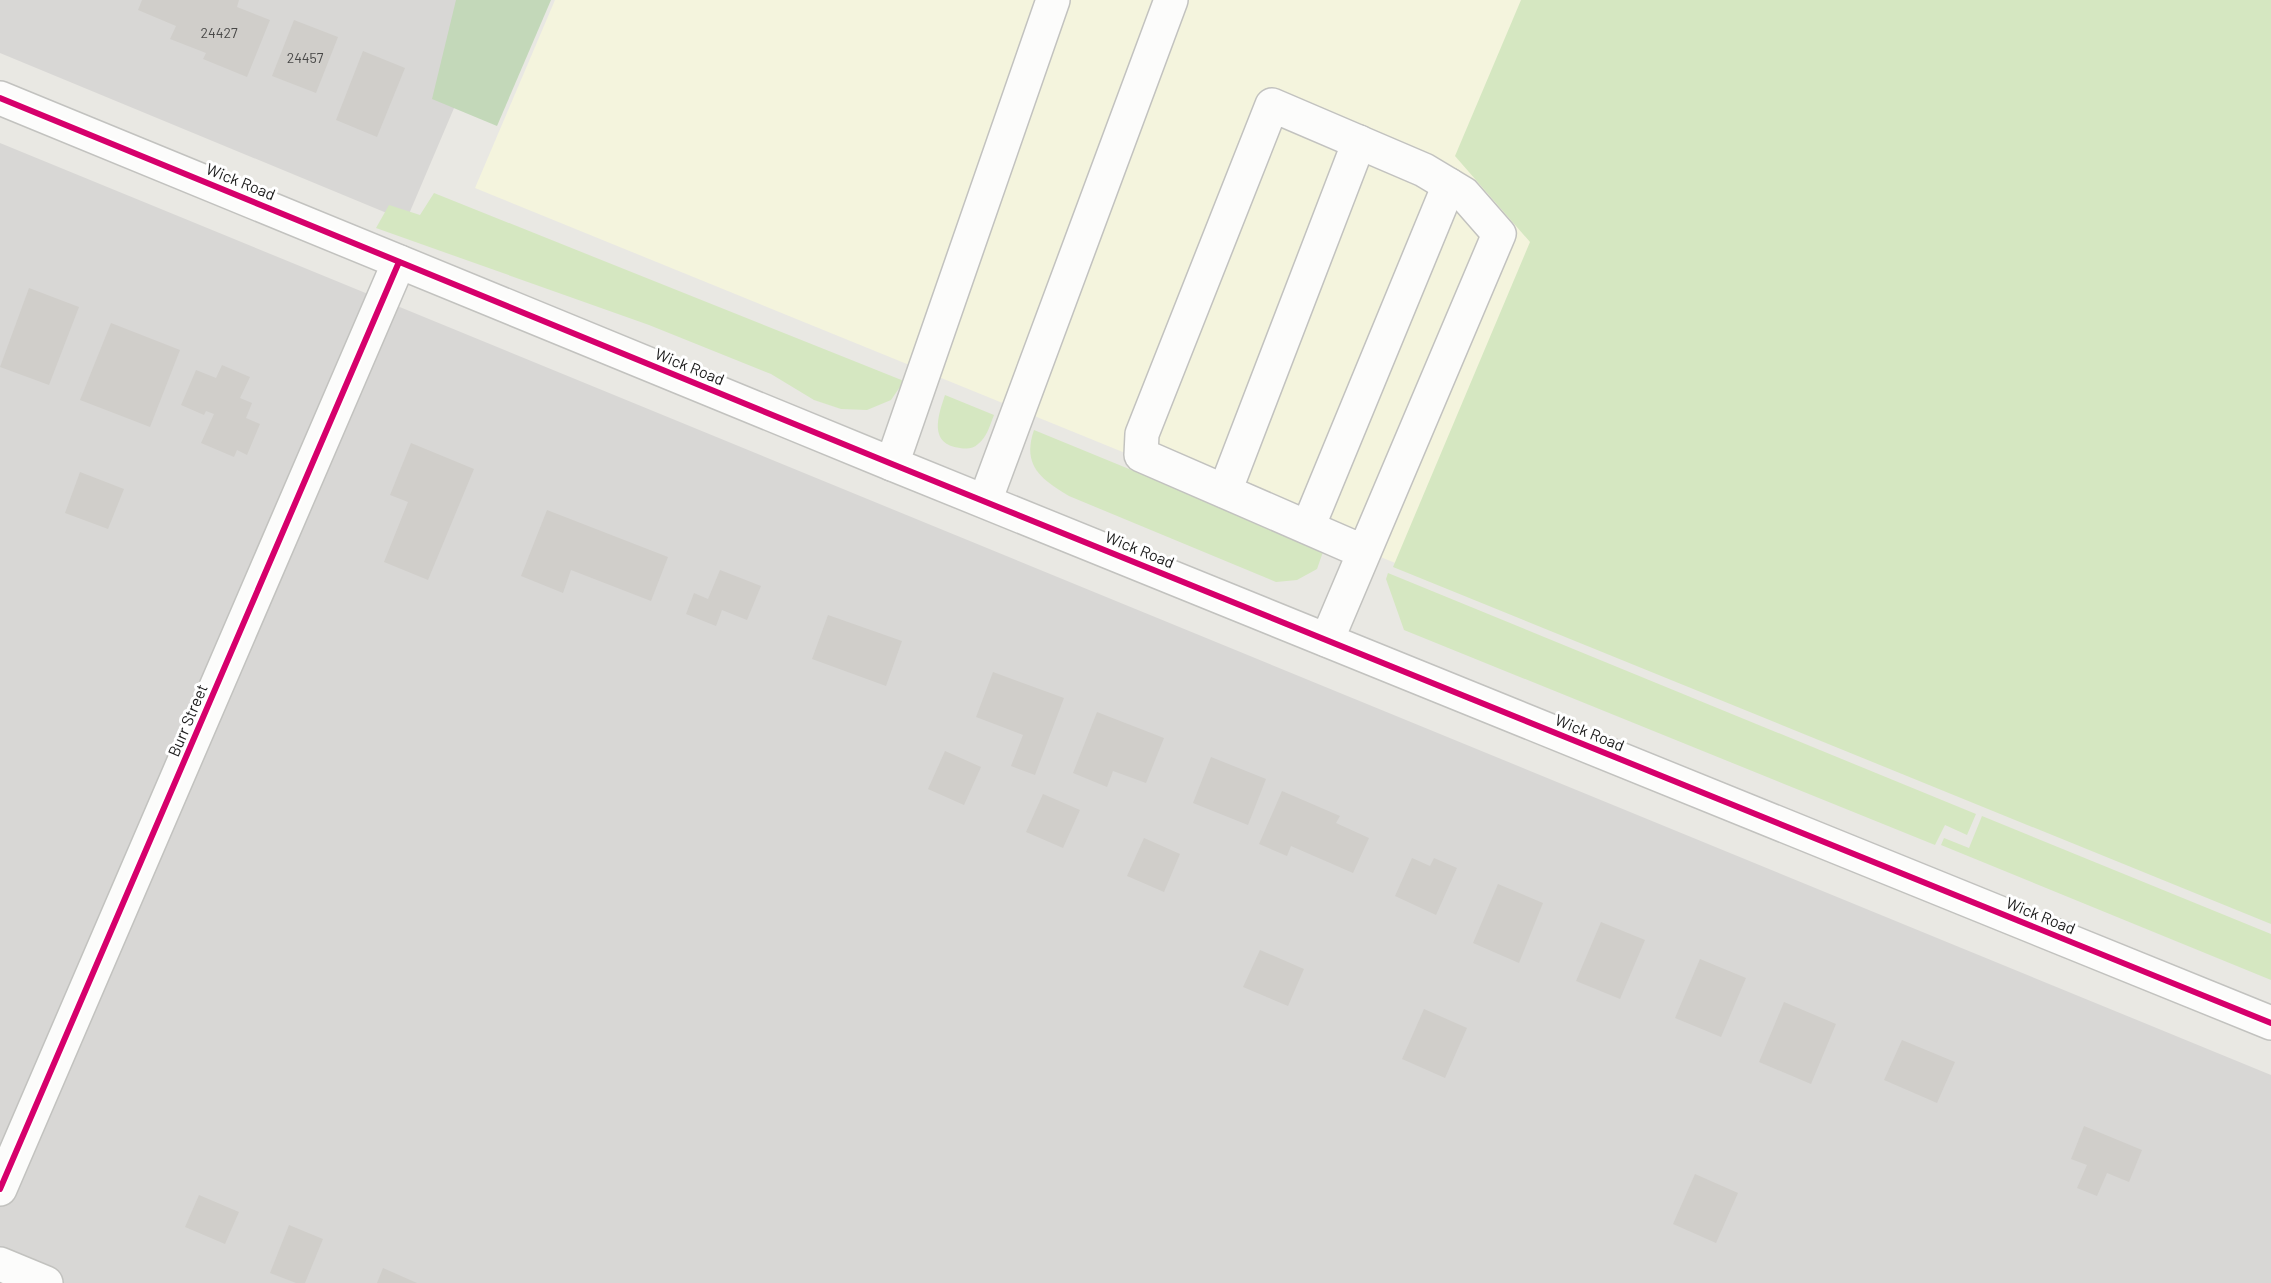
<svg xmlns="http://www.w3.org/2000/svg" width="2271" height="1283" font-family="Barlow,sans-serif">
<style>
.residential{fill:#d8d7d5}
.education{fill:#f4f4dd}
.grass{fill:#d5e7c1}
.forest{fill:#c3d8b9}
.building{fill:#d0ceca}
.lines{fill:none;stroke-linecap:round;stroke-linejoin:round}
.minor-casing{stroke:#c2c2bf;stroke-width:36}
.minor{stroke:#fcfcfb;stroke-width:33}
.cycleway-casing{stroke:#fff;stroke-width:10}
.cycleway{stroke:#d6006c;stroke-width:6}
.labels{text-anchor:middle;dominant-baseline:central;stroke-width:6;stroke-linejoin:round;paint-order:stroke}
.number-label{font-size:14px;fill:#484847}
.street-label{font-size:16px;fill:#1b1b1b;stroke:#fff}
</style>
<rect width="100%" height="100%" fill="#e9e8e3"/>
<g class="residential">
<polygon points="0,0 500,0 406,221 0,53"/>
<polygon points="0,143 2271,1075 2271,1283 0,1283"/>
</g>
<polygon class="education" points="555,0 2271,0 2271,920 475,188"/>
<g class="grass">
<polygon points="1521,0 2271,0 2271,924 1393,567 1530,242 1455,156"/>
<polygon points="434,193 904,381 891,400 867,410 841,409 814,400 771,374 649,325 376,228 389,205 420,215"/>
<path d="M945,395L994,415C990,425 987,437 978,444C973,449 967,449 960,448C928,444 938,416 945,395Z"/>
<path d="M1034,430L1324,549L1317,569L1297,580L1276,582L1069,496C1040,479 1022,465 1034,430Z"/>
<polygon points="1388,573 1976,814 1967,835 1945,825 1935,845 1404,630 1386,579"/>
<polygon points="1982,816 2271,934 2271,980 1941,845 1944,838 1969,848"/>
</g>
<polygon class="forest" points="456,0 551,0 497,126 432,99"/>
<g class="building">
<polygon points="142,0 239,0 237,7 270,20 247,77 203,59 206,53 170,39 176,26 138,10"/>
<polygon points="294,20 338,37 316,93 272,76"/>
<polygon points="363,51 405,68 377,137 336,120"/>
<polygon points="29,288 79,307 49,385 0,367"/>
<polygon points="111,323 180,350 150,427 80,400"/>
<polygon points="222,365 250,377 240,398 252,403 246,418 260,424 247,455 237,450 234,457 201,443 214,414 206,411 204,415 181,405 196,370 216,378"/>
<polygon points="411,443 474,469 428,580 384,562 408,502 390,495"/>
<polygon points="80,472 124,489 108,529 65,513"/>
<polygon points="547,510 668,557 651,601 571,570 563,593 521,576"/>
<polygon points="720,570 761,586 747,620 722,610 716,626 686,614 694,593 708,599"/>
<polygon points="828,615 902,641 886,686 812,659"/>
<polygon points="993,672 1064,698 1035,775 1011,766 1023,735 976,717"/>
<polygon points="1097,712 1164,738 1146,783 1113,771 1107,787 1073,773"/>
<polygon points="945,751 981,767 964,805 928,789"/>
<polygon points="1211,757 1266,779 1248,825 1193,803"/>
<polygon points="1282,791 1340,816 1336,823 1369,838 1353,873 1291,846 1287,856 1259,844"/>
<polygon points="1043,794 1080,810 1063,848 1026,832"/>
<polygon points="1144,838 1180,854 1164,892 1127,876"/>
<polygon points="1412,858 1430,866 1434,858 1457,868 1436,915 1395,896"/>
<polygon points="1498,884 1543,903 1519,963 1473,943"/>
<polygon points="1601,922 1645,940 1620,999 1576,981"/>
<polygon points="1260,950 1304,969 1288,1006 1243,987"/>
<polygon points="1700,959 1746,978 1721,1037 1675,1018"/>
<polygon points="1784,1002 1836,1024 1811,1084 1759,1062"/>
<polygon points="1424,1009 1467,1028 1445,1078 1402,1059"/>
<polygon points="1902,1040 1955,1062 1937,1103 1884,1080"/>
<polygon points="2084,1126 2142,1150 2129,1182 2107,1173 2097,1196 2077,1188 2087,1165 2071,1159"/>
<polygon points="1695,1174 1738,1193 1716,1243 1673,1224"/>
<polygon points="199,1195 239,1212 225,1244 185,1227"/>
<polygon points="289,1225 323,1239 305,1283 296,1283 270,1273"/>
<polygon points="383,1268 417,1283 377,1283"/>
</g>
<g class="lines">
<g class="minor-casing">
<g id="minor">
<polyline points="0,98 892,464 2271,1023"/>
<polyline points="892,464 1053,0"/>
<polyline points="1225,491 1359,142"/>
<polyline points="985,501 1171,0"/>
<polyline points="1308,527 1449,185"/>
<polyline points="1327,640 1499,234 1464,194 1424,170 1272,105 1142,434 1141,455 1364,552"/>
<polyline points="0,1189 399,262"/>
<polyline points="0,1264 46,1283"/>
</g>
</g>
<use href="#minor" class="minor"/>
<g class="cycleway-casing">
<g id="cycleway">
<polyline points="0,98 892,464 2271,1023"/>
<polyline points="0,1189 399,262"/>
</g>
</g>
<use href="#cycleway" class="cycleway"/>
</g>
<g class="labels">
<g class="number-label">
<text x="219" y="32">24427</text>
<text x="305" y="57">24457</text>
</g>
<g class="street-label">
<text transform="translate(241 181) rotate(22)">Wick Road</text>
<text transform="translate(690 366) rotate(22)">Wick Road</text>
<text transform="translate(1140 549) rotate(22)">Wick Road</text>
<text transform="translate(187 720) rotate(-67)">Burr Street</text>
<text transform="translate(1590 732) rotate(22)">Wick Road</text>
<text transform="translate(2041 915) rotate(22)">Wick Road</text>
</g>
</g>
</svg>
